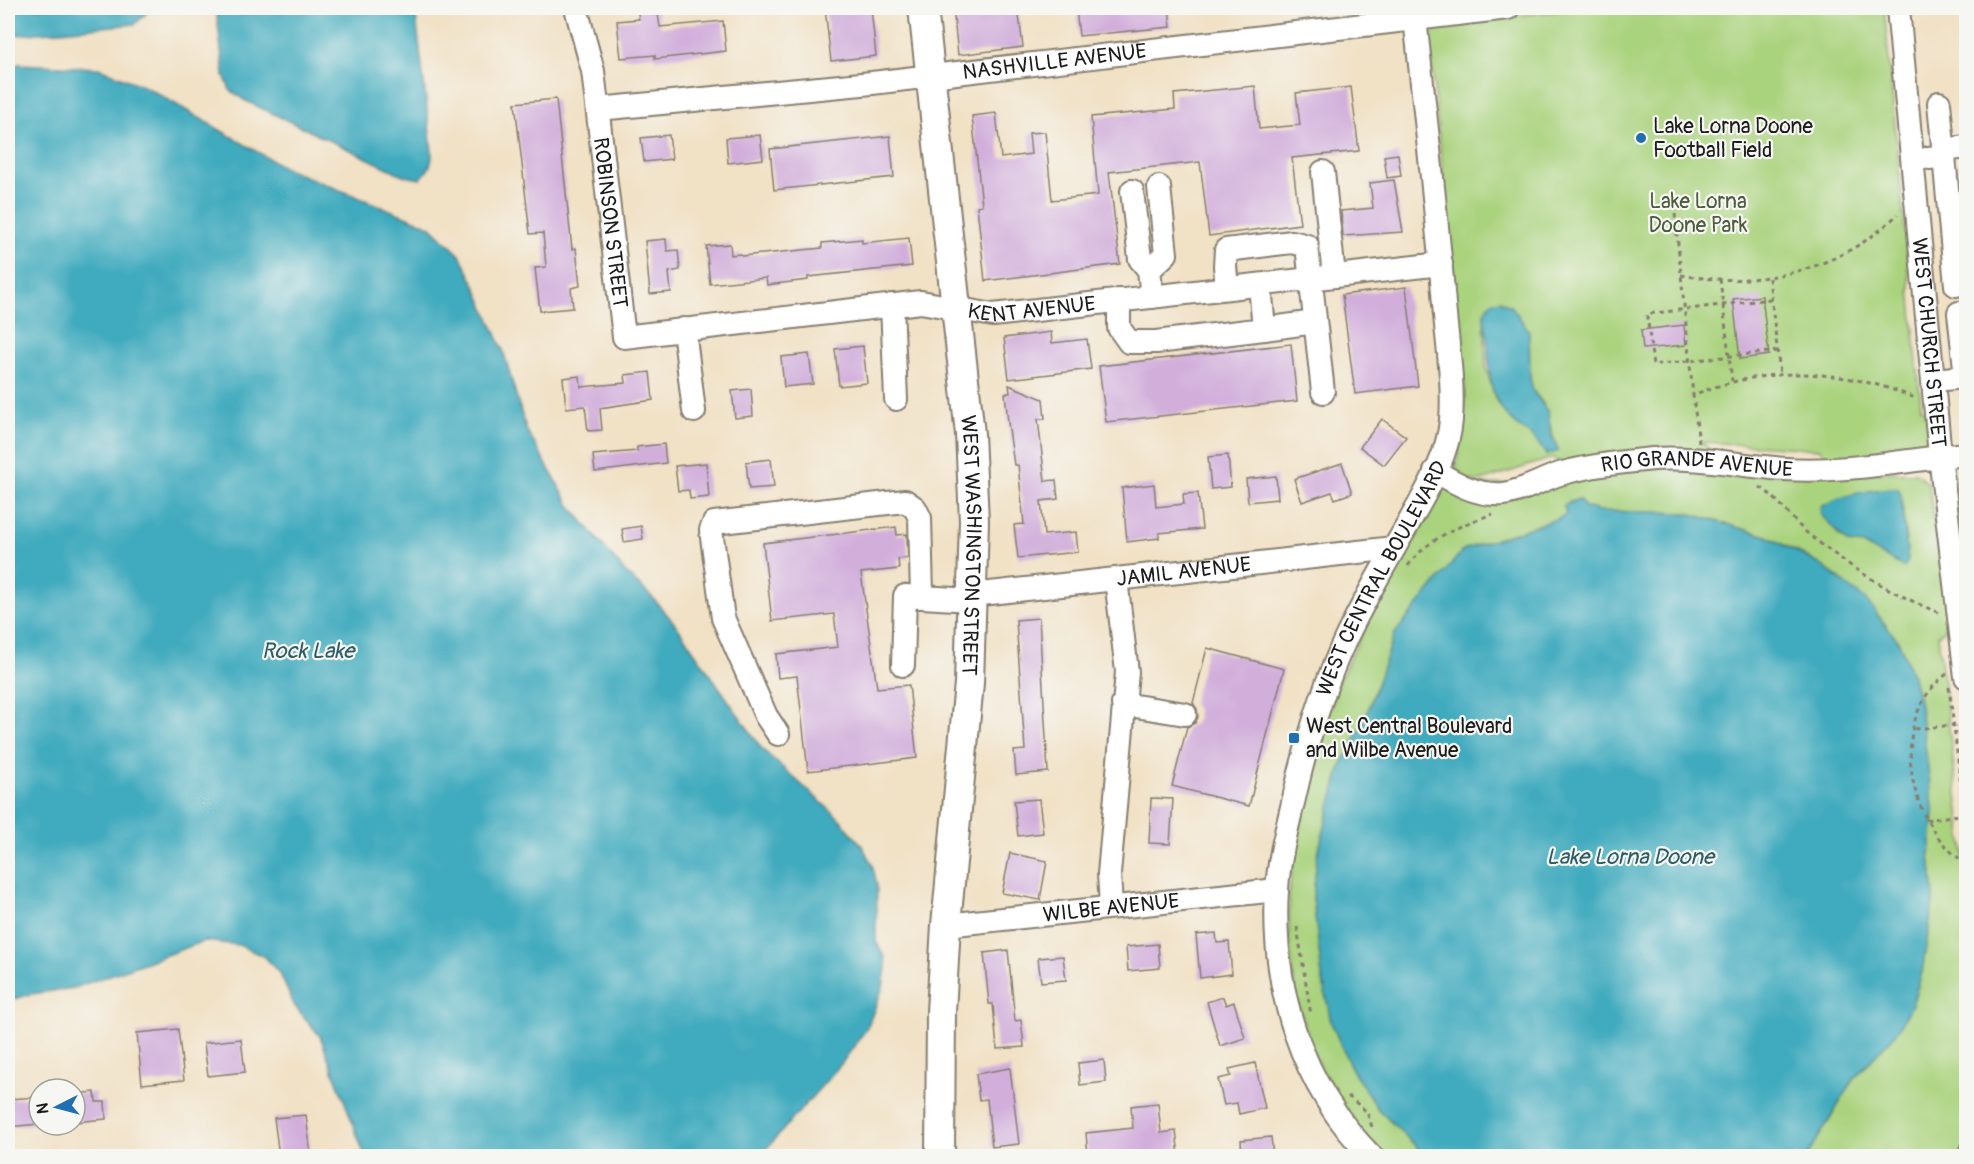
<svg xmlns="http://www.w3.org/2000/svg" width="1974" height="1164" font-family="Pangolin,sans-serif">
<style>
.green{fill:#aad37e;stroke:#63784d;stroke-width:1.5;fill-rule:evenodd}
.water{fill:#3faabe;stroke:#2e636d;stroke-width:1.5}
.building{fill:#d2afdb}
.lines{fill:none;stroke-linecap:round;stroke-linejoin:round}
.minor-casing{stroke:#867e70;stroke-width:26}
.major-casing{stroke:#867e70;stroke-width:32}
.path{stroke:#867e70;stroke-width:3;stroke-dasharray:4.5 4.5;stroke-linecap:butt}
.minor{stroke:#fff;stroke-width:22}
.major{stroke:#fff;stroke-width:28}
.poi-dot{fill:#1f6fb2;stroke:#f6f6f2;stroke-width:2}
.labels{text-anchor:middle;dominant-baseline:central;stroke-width:4.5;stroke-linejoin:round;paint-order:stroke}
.street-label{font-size:21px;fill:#1c1c1c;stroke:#f6f6f2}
.poi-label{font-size:21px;fill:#1c1c1c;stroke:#f6f6f2;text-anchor:start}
.park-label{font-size:21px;fill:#4e5c3e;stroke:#f6f6f2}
.water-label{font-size:22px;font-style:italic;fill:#2c5c65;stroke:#f6f6f2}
</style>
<rect width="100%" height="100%" fill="#f6f6f2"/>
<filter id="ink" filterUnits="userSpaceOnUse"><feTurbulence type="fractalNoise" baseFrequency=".0167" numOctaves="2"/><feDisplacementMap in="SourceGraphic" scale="12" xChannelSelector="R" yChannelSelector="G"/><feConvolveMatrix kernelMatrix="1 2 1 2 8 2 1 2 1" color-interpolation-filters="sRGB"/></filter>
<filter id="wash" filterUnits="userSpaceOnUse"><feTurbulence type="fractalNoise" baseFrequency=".008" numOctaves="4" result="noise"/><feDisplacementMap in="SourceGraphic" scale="24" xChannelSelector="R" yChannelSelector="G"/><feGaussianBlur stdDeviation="1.35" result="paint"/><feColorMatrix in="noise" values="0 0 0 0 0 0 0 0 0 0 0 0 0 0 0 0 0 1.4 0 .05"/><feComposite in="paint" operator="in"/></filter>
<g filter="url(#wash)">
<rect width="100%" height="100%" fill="#f1e1c5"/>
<g class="green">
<path d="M1585,8H1884L1921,407L1927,412L1928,437L1922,448L1902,454L1834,463L1819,449L1702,442L1715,455L1570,466L1552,458L1481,481L1462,480L1456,470L1465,399L1428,26ZM1484,314L1529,331L1530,378L1533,391L1543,403L1558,451L1546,455L1536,438L1518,427L1495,399L1486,367Z"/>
<path d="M1647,468L1916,473L1928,483L1952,624L1938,635L1966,870V1156H1807L1854,1079L1896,1033L1912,1005L1922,972L1934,896L1930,855L1934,814L1919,700L1912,674L1898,641L1838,577L1809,558L1767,536L1688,513L1599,511L1585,507L1579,499L1564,505L1566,513L1562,517L1463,550L1396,633L1364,722L1341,766L1317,857L1313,898L1322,976L1331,1022L1350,1066L1378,1109L1426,1156H1384L1345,1113L1314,1054L1296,997L1289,938V894L1295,845L1336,687L1377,603L1445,486L1561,482ZM1878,489L1901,495L1908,561L1904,567L1864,545L1848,543L1838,535L1823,505Z"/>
<polygon points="1966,470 1966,617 1956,484 1957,476"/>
</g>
<g class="water">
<polygon points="8,8 152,8 135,24 8,36"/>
<path d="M216,8H415L432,151C433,164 429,170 420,179L405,176L244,100L230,90L224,75Z"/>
<polygon points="20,64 99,68 148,88 285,168 430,226 460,255 474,283 503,350 526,429 571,507 625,572 652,597 676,625 762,749 839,818 861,844 872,864 877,884 876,941 885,958 886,968 883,987 867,1028 842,1063 760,1156 365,1156 320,1036 294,1005 280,974 265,957 239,945 205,941 74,988 31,994 8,1001 8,66"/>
<path d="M1500,300L1513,308L1529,331L1530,378L1533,391L1548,412L1551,435L1559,451L1546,455C1536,438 1532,437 1518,426C1486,402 1490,371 1487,336C1485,322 1480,312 1492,302Z"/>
<path d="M1893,488L1899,489L1901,495L1908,561L1904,567L1864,545L1848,543L1821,515L1820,508C1834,496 1874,489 1893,488Z"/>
<polygon points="1579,499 1585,507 1599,511 1688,513 1767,536 1821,565 1867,601 1898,641 1912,674 1919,700 1934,814 1930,855 1934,896 1922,972 1912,1005 1896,1033 1854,1079 1807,1156 1426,1156 1378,1109 1350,1066 1331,1022 1322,976 1313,898 1317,857 1341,766 1364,721 1395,633 1463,550 1562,517 1566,513 1564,505"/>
</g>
<g id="blocks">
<g class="building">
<polygon points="637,8 657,8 660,27 723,21 726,51 655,59 655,55 621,58 617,21 639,19"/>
<polygon points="825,8 871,8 876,56 831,61"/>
<polygon points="953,8 1018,8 1023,47 958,55"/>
<polygon points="1076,8 1169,8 1171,27 1079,36"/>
<polygon points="1255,86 1259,129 1300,125 1296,93 1351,87 1359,151 1292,158 1300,224 1209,236 1200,162 1109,172 1120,264 985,281 977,206 982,205 972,116 996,113 1001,158 1031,154 1029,133 1045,132 1052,200 1098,195 1091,117 1175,109 1174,94"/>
<polygon points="556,99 572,249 576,248 580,286 571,288 573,308 540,311 535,268 546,267 543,233 530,234 515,103"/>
<polygon points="669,135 672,159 644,162 641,138"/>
<polygon points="760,135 763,159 728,163 726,138"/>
<polygon points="890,136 894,177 774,190 770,149"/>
<polygon points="1398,154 1401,176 1387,178 1384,156"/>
<polygon points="1394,180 1403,232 1343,236 1341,211 1373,208 1370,183"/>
<polygon points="909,238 912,266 808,277 808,280 767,285 766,278 710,284 706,246 730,244 731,255 741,254 742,256 822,248 822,243 862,239 862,243"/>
<polygon points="666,239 667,251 678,250 680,270 669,272 671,292 650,294 645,241"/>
<polygon points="1406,287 1418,386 1355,394 1342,295"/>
<polygon points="1762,296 1769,355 1740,359 1733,299"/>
<polygon points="1684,325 1686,345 1643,349 1641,330"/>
<polygon points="1051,332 1052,343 1087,339 1091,369 1009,379 1004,338"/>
<polygon points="1291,344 1297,401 1106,422 1099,366"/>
<polygon points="863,346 867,383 839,386 835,349"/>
<polygon points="809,354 813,384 784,387 781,357"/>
<polygon points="650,372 653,400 600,408 602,430 588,431 585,406 566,408 563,378 580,376 581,387 626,383 625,375"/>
<polygon points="1009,385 1043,399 1045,419 1038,419 1045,481 1056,480 1058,499 1041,501 1044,535 1076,532 1078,552 1018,558 1014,525 1024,524 1018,465 1014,465 1008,422 1005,393 1010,393"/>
<polygon points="751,389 753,416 735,418 732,391"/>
<polygon points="1382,419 1406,437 1384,465 1360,447"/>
<polygon points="664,444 666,463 595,472 593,455 637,451 637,447"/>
<polygon points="1228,455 1231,487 1211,489 1208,457"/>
<polygon points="771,459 774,487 749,489 746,462"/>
<polygon points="706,463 709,497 690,499 689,490 678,491 675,466"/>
<polygon points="1342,463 1352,493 1335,499 1332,492 1302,502 1294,479"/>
<polygon points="1276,476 1278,499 1248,502 1246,479"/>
<polygon points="1154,484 1156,507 1184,504 1183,494 1198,493 1202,529 1159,533 1159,538 1127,542 1122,488"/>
<polygon points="641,526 643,539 624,542 622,529"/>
<polygon points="896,527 897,535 907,534 907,537 908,558 898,559 899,569 861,573 877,688 909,685 917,758 808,771 797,676 778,678 776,654 838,647 834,614 772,621 763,543"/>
<polygon points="1039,618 1048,772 1016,775 1014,751 1025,750 1016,620"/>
<polygon points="1207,648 1284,669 1249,806 1172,786 1187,727 1195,723 1198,717 1197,709 1193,703"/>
<polygon points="1151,798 1173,799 1170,844 1149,843"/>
<polygon points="1039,799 1043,833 1018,836 1014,801"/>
<polygon points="1010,853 1047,861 1040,900 1002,893"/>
<polygon points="1216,933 1217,943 1229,942 1232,974 1200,978 1196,935"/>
<polygon points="1158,944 1160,968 1128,971 1126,947"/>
<polygon points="1008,950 1015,1021 1021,1020 1024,1047 997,1049 993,1004 989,1004 984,953"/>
<polygon points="1063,956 1066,980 1041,982 1038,958"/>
<polygon points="1223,997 1226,1005 1234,1002 1245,1038 1220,1046 1207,1002"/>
<polygon points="178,1029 184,1080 142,1084 137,1033"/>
<polygon points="241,1039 245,1072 208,1076 204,1043"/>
<polygon points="1104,1060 1106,1082 1080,1085 1078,1063"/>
<polygon points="1255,1063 1265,1108 1239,1114 1237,1103 1224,1105 1218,1079 1231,1076 1229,1069"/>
<polygon points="1010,1068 1019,1144 992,1147 987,1099 979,1100 976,1074"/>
<polygon points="95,1092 96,1102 105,1102 106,1119 75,1122 75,1094"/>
<polygon points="39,1097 39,1124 8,1127 8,1099"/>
<polygon points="1158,1103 1161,1133 1176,1131 1179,1156 1088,1156 1086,1133 1133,1128 1131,1106"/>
<polygon points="306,1115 311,1156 279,1156 274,1118"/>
<polygon points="1271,1137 1273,1156 1242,1156 1241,1140"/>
</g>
</g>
</g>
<g filter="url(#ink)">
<use href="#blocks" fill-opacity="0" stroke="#867e70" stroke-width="1.5"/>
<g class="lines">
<g class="minor-casing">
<g id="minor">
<path id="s1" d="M576,8L593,71L624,337L921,302L993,315L1441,264"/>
<path id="s2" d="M1898,8L1940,456L1966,677"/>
<path id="s3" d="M598,109L872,83L1508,8"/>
<polyline points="1944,150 1966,147"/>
<polyline points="1944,156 1956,285"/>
<polyline points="1929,158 1944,156 1939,103"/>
<polyline points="1323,172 1334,276"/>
<polyline points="1132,191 1140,259 1149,270 1152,297"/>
<polyline points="1149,270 1166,254 1159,187"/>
<polyline points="1227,288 1225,266 1226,250 1292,242 1307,246 1323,392"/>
<polyline points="1119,300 1119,328 1129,342 1156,342 1264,329 1260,285"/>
<polyline points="892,305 896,399"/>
<polyline points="684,329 694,411"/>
<polyline points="1264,329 1315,322"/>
<polyline points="1933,380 1966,377 1959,313"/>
<path id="s4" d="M1435,471C1457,484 1477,496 1503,494C1523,492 1544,478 1563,473C1593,465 1623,462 1653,459C1697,456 1742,466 1785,469C1846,473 1906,460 1966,454"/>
<path id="s5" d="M972,595L1394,548"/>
<polyline points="903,665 905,596 972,600"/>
<polyline points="1123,704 1185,714"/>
<polyline points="778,734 766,716 723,618 711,530 714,523 905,501 915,508 920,518 922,596"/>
<polyline points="1111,906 1109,874 1127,672 1116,579"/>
<path id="s6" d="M946,925L1277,890"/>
<path id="s7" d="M1371,1156C1301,1085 1271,989 1277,889C1279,857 1288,825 1295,794C1307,741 1323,687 1346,638C1364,600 1386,562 1407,526C1425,493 1448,458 1451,420C1454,382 1447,342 1444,304C1436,205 1424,106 1414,8"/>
</g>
</g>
<g class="major-casing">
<g id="major">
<path id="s8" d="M923,8L970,434L974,521L969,683L946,925L941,1012L940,1156"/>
</g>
</g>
<g class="path">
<polyline points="1675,214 1693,395"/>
<path d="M1681,275C1761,289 1840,271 1898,214"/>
<polyline points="1769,278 1780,374"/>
<polyline points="1720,279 1732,381"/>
<polyline points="1771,299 1647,314 1653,365 1777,351"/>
<path d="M1699,443L1693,395C1766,365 1845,368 1917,399"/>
<path d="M1760,487C1779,499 1790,518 1806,532C1846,565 1891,594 1940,613"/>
<path d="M1408,566C1427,538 1463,524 1493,514"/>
<path d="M1947,674C1886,718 1907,827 1966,863"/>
<polyline points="1949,687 1966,825"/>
<polyline points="1915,729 1954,725"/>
<polyline points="1926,820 1965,814"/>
<polyline points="1297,927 1311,1015"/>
<polyline points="1348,1096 1367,1112 1373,1130"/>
<polyline points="1954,1156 1966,1139"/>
</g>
<use href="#minor" class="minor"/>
<use href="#major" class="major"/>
</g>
</g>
<g class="poi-dot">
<circle cx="1641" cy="138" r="6"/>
<rect x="1288" y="732" width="12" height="12" rx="3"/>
</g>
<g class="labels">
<g class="street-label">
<text stroke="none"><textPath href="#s3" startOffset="459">NASHVILLE AVENUE</textPath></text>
<text stroke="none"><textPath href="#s1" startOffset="218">ROBINSON STREET</textPath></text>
<text stroke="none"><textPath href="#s1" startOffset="744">KENT AVENUE</textPath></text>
<text stroke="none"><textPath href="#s2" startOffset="336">WEST CHURCH STREET</textPath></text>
<text stroke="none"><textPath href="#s4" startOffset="272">RIO GRANDE AVENUE</textPath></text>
<text stroke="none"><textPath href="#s8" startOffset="540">WEST WASHINGTON STREET</textPath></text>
<text stroke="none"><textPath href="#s5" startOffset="213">JAMIL AVENUE</textPath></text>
<text stroke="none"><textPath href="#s7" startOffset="622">WEST CENTRAL BOULEVARD</textPath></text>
<text stroke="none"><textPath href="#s6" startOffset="166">WILBE AVENUE</textPath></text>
</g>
<g class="poi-label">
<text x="1653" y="126">Lake Lorna Doone<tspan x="1653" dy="24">Football Field</tspan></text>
<text x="1306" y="726">West Central Boulevard<tspan x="1306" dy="24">and Wilbe Avenue</tspan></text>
</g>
<g class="park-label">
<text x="1698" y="201">Lake Lorna<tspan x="1698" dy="24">Doone Park</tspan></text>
</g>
<g class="water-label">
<text x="308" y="651">Rock Lake</text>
<text x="1630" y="857">Lake Lorna Doone</text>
</g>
</g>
<rect width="1974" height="1164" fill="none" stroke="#f6f6f2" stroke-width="30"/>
<g transform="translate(57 1107) rotate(264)"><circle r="28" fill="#f6f6f2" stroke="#9f9f9c" stroke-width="1.5"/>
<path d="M0-4.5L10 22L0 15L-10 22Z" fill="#1f6fb2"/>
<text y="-9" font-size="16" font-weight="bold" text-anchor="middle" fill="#1c1c1c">N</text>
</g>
</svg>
